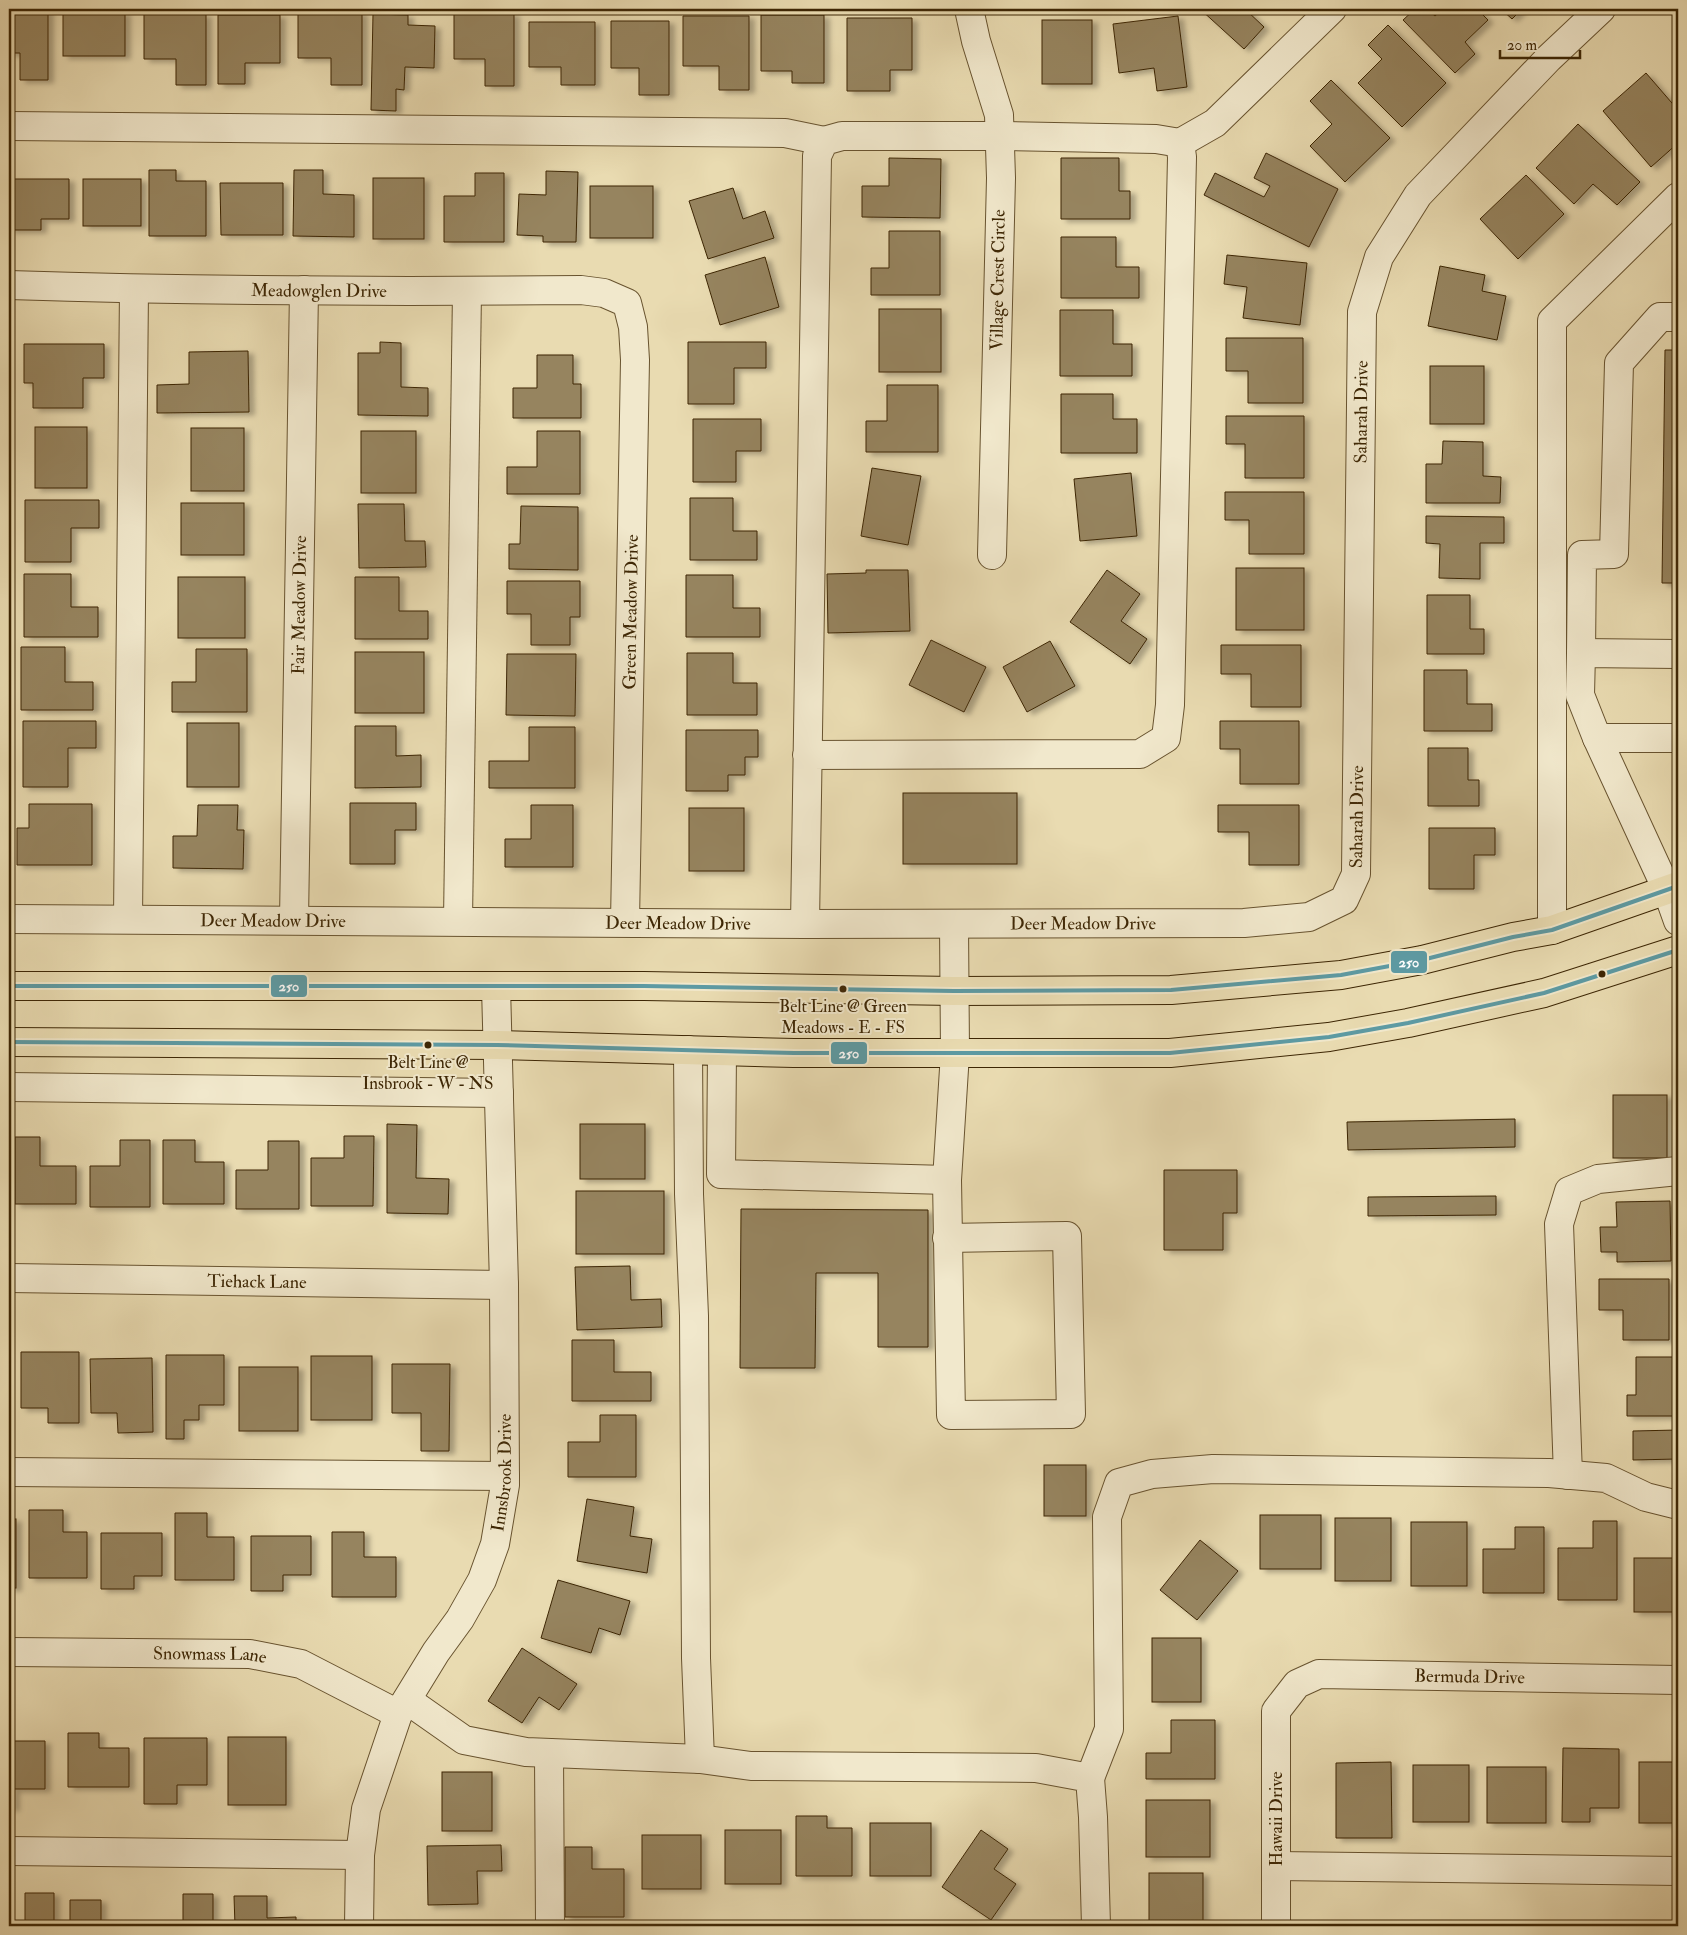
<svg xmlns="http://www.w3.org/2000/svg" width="1687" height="1935" font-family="'IM FELL Double Pica',serif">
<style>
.building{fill:#96845e;stroke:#3d2604;filter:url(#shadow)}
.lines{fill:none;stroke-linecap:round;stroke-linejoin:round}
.minor-casing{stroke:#68532f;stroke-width:30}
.major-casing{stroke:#3d2604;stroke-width:30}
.minor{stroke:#f1e8cc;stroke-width:28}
.major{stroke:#e9dbb1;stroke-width:28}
.bus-1-casing{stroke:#f1e8cc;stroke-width:8}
.bus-1{stroke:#5d9aa3;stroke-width:4}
.bus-dot{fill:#3d2604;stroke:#f1e8cc;stroke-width:2}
.labels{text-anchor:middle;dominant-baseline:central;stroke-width:4;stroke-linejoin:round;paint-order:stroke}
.bus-label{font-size:17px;fill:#3d2604;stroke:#f1e8cc}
.street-label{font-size:18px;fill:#3d2604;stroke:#f1e8cc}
.line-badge{stroke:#f1e8cc;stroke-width:2}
.badge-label{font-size:14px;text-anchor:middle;font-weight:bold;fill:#fff}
</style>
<defs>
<filter id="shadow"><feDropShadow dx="5.5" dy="3" stdDeviation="2.5" flood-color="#0004"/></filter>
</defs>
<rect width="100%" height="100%" fill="#e9dbb1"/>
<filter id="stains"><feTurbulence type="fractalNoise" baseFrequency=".004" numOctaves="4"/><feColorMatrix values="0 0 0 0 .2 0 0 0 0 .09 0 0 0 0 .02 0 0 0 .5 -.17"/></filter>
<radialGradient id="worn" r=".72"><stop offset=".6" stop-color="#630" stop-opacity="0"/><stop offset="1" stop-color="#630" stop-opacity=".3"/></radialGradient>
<g class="building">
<polygon points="9,9 48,9 48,80 20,80 20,53 9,53"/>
<polygon points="1200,9 1245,9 1264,27 1244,49"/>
<polygon points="1415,9 1427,9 1435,16 1443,9 1477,9 1488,20 1465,42 1475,54 1455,73 1403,20"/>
<polygon points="1501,9 1522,9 1512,19"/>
<rect x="63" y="12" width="62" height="44"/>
<polygon points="298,12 362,12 362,85 331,85 331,58 298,58"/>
<polygon points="454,13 514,13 514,86 485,86 485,59 454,59"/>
<polygon points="144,14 206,14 206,85 176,85 176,59 144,59"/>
<polygon points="373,14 408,15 408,25 435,26 434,68 405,67 404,90 396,89 396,111 371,110"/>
<polygon points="218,15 280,15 280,63 245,63 245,84 218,84"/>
<polygon points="761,15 824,15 824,83 792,83 792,71 761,71"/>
<polygon points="683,16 749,16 749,90 719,90 719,66 683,66"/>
<polygon points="1178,16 1187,87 1157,91 1154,68 1119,73 1113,24"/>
<polygon points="847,18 912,18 912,70 890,70 890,91 847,91"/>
<rect x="1042" y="20" width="50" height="64"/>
<polygon points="611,21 669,21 669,95 639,95 639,68 611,68"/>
<polygon points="529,22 595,22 595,85 561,85 561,67 529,67"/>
<polygon points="1388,25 1446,83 1402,127 1358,83 1382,59 1368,45"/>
<polygon points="1646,73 1678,110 1678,143 1651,167 1603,111"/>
<polygon points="1331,80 1390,138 1345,182 1310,146 1332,124 1310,101"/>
<polygon points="1578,124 1640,182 1617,205 1593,184 1574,204 1536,168"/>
<polygon points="1266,153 1338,189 1309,247 1204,195 1215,173 1264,197 1270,186 1254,178"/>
<polygon points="889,158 941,159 940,218 862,217 862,186 889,186"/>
<polygon points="1061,158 1119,158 1119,191 1130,191 1130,219 1061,219"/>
<polygon points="149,170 176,170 176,181 206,181 206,236 149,236"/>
<polygon points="294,170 323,170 323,194 354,195 354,237 293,236"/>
<polygon points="546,171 578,172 576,242 543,242 543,236 517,235 519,194 546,195"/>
<polygon points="475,173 504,173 504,242 444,242 444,196 475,196"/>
<polygon points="1526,175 1564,214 1518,259 1480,219"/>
<rect x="373" y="178" width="51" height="61"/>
<polygon points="9,179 69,179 69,219 41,219 41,230 9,230"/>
<rect x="83" y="179" width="58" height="47"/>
<polygon points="220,183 283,183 283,235 221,235"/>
<rect x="590" y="186" width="63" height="52"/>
<polygon points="733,188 743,219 765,211 774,238 708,259 689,201"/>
<polygon points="889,231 940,231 940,295 871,295 871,268 889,268"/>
<polygon points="1061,237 1116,237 1116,267 1139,267 1139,298 1061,298"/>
<polygon points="1227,255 1307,263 1300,325 1243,318 1247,287 1224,284"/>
<polygon points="765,257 779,307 720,325 705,275"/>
<polygon points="1440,266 1485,275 1482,291 1506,296 1497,340 1428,326"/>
<rect x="879" y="309" width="62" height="63"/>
<polygon points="1060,310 1113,310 1113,344 1132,344 1132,376 1060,376"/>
<polygon points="1226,338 1303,338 1303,403 1248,403 1248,371 1226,371"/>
<polygon points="380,342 401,343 401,387 428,388 428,416 358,415 358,353 380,353"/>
<polygon points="688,342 766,342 766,368 734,368 734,404 688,404"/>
<polygon points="24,344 104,344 104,378 83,378 83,408 33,408 33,383 24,383"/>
<polygon points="1665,350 1678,350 1678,583 1662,583"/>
<polygon points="248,351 249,412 157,413 157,385 189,384 189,352"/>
<polygon points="537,355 573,355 573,384 581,384 581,418 513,418 513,388 537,388"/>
<rect x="1430" y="366" width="54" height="58"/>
<polygon points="887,385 938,385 938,452 866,452 866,421 887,421"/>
<polygon points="1061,394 1113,394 1113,419 1137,419 1137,453 1061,453"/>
<polygon points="1226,416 1304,416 1304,478 1245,478 1245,444 1226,444"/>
<polygon points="693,419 761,419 761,451 736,451 736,482 693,482"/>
<rect x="35" y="427" width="52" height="61"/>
<rect x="191" y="428" width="53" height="63"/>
<rect x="361" y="431" width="55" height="62"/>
<polygon points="537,431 580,431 580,494 507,494 507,467 537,467"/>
<polygon points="1443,441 1483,442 1483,476 1501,477 1500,503 1426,503 1426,464 1442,464"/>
<polygon points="872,468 921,476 908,545 861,536"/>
<polygon points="1131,473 1137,536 1080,541 1074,479"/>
<polygon points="1225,492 1304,492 1304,554 1249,554 1249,520 1225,520"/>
<polygon points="690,498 733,498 733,531 757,531 757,560 690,560"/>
<polygon points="25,500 99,500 99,528 71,528 71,562 25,562"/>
<rect x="181" y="503" width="63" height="52"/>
<polygon points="358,504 404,504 405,541 425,541 426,567 359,568"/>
<polygon points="521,506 578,507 578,570 509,569 509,544 520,544"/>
<polygon points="1426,516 1504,517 1504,543 1480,543 1480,579 1439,578 1440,544 1426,543"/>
<rect x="1236" y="568" width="68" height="62"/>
<polygon points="866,570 908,570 910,631 828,633 827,574 866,573"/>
<polygon points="1107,570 1140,594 1121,621 1147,639 1130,664 1070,622"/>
<polygon points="24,574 71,574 71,607 98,607 98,637 24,637"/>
<polygon points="686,575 733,575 733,608 760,608 760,637 686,637"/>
<rect x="178" y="577" width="67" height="61"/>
<polygon points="355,577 399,577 399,611 428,611 428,639 355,639"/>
<polygon points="507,581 580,581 580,617 570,617 570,645 531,645 531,614 507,614"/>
<polygon points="1427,595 1470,595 1470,629 1484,629 1484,654 1427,654"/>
<polygon points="931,640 986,667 964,712 909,685"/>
<polygon points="1050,641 1075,686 1027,712 1003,667"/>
<polygon points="1221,645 1301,645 1301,707 1251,707 1251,674 1221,674"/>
<polygon points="21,647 65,647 65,682 93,682 93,710 21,710"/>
<polygon points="196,649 247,649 247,712 172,712 172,682 196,682"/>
<rect x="355" y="652" width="69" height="61"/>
<polygon points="687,653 733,653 733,683 757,683 757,715 687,715"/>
<polygon points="507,654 576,654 575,716 506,715"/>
<polygon points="1424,670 1467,670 1467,704 1492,704 1492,731 1424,731"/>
<polygon points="23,721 96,721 96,748 68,748 68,787 23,787"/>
<polygon points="1220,721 1299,721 1299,784 1240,784 1240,749 1220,749"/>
<rect x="187" y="723" width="52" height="64"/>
<polygon points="355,726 396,726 396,756 421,755 421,787 355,788"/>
<polygon points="529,727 575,727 575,788 489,788 489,761 529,761"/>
<polygon points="686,730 758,730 758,757 745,757 745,775 728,775 728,791 686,791"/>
<polygon points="1428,748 1468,748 1468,780 1479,780 1479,806 1428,806"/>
<rect x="903" y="793" width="114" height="71"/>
<polygon points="350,803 416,803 416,830 395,830 395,864 350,864"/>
<polygon points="29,804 92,804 92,865 17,865 17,828 29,828"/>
<polygon points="198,805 238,805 237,830 244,830 243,869 173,868 173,836 197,836"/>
<polygon points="531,805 573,805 573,867 505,867 505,839 531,839"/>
<polygon points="1218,805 1299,805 1299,865 1249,865 1249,832 1218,832"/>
<rect x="689" y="808" width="55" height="63"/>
<polygon points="1429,828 1495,828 1495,855 1474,855 1474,889 1429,889"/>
<rect x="1613" y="1095" width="54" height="63"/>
<polygon points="1515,1119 1515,1147 1348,1150 1347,1122"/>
<polygon points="387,1124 417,1125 416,1178 449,1179 448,1214 387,1213"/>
<rect x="580" y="1124" width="65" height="55"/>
<polygon points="344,1136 374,1136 373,1206 311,1206 311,1158 344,1158"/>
<polygon points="15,1137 40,1137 40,1166 76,1166 76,1204 15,1204"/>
<polygon points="120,1140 150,1140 150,1207 90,1207 90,1166 120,1166"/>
<polygon points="163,1140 195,1140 195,1162 224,1162 224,1204 163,1204"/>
<polygon points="268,1141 299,1141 299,1209 236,1209 236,1170 268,1170"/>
<polygon points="1164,1170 1237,1170 1237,1213 1223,1213 1223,1250 1164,1250"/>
<rect x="576" y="1191" width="88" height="63"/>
<polygon points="1496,1196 1496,1215 1368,1216 1368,1197"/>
<polygon points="1670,1201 1671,1261 1617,1262 1617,1252 1601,1252 1600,1227 1617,1227 1616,1202"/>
<polygon points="741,1209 928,1210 928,1347 878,1347 878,1273 816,1273 815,1368 740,1368"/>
<polygon points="630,1266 631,1300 661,1299 662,1327 577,1330 575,1267"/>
<polygon points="1599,1279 1669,1279 1669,1340 1623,1340 1623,1310 1599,1310"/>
<polygon points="572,1340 614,1340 614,1372 651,1372 651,1401 572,1401"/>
<polygon points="21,1352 79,1352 79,1423 48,1423 48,1408 21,1408"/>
<polygon points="166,1355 224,1355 224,1405 199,1405 199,1420 184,1420 184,1439 166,1439"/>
<rect x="311" y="1356" width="61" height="64"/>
<polygon points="1636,1357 1678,1357 1678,1416 1627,1416 1627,1395 1636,1395"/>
<polygon points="152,1358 153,1432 118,1433 117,1413 91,1413 90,1359"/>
<polygon points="392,1364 450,1364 449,1451 421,1451 421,1413 392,1413"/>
<rect x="239" y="1367" width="59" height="64"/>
<polygon points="600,1415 636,1415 636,1477 568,1477 568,1442 600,1442"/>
<polygon points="1678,1430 1678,1459 1633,1460 1633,1431"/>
<rect x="1044" y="1465" width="42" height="51"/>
<polygon points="587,1499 634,1507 630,1536 652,1539 647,1573 577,1561"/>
<polygon points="29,1510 63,1510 63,1532 87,1532 87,1578 29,1578"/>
<polygon points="175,1513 207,1513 207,1537 234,1537 234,1580 175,1580"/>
<rect x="1260" y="1515" width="61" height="54"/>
<rect x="1335" y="1518" width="56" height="63"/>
<rect x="9" y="1519" width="7" height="69"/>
<polygon points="1593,1521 1617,1521 1617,1600 1558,1600 1558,1548 1593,1548"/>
<rect x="1411" y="1522" width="56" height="64"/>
<polygon points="1515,1527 1544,1527 1544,1593 1483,1593 1483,1549 1515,1549"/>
<polygon points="332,1532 364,1532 364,1557 396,1557 396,1597 332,1597"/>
<polygon points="101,1533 162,1533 162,1576 134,1576 134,1589 101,1589"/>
<polygon points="251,1536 311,1536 311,1575 283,1575 283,1591 251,1591"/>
<polygon points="1200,1540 1238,1571 1197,1620 1160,1590"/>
<rect x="1634" y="1558" width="44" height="54"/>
<polygon points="558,1580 630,1601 620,1635 599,1628 591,1653 541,1638"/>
<rect x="1152" y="1638" width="49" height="64"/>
<polygon points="522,1648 577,1684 559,1710 539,1697 522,1723 488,1701"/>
<polygon points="1171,1720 1215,1720 1215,1779 1146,1779 1146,1753 1171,1753"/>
<polygon points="68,1733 99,1733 99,1748 129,1748 129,1787 68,1787"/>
<rect x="228" y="1737" width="58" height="68"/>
<polygon points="144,1738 207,1738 207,1785 177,1785 177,1804 144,1804"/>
<polygon points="9,1741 45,1741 45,1789 14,1789 14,1808 9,1808"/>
<polygon points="1563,1748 1619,1749 1619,1808 1590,1808 1590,1822 1562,1822"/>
<polygon points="1391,1762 1392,1838 1336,1838 1336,1763"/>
<rect x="1639" y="1762" width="39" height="61"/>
<rect x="1413" y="1765" width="56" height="57"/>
<rect x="1487" y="1767" width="59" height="56"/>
<rect x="442" y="1772" width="50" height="59"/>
<rect x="1146" y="1800" width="64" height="57"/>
<polygon points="796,1816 827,1816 827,1828 852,1828 852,1876 796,1876"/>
<rect x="870" y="1823" width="61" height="53"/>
<rect x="725" y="1830" width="56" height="54"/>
<polygon points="981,1830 1008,1849 994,1869 1016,1884 991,1920 942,1887"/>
<rect x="642" y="1835" width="59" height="54"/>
<polygon points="501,1845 502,1871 477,1871 478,1904 428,1905 427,1846"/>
<polygon points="565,1847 592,1847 592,1869 624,1869 624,1917 565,1917"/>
<rect x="1149" y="1873" width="54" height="53"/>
<polygon points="25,1893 54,1893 54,1926 9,1926 9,1922 25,1922"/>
<polygon points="183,1894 213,1894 213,1926 149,1926 149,1925 183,1925"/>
<polygon points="234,1896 267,1896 267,1918 296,1917 296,1926 235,1926"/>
<polygon points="70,1900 101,1900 101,1922 131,1922 131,1926 70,1926"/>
<rect x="428" y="1921" width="53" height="5"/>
<rect x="1342" y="1922" width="56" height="4"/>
<rect x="1414" y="1922" width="30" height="4"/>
<rect x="1564" y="1922" width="61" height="4"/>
<rect x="1490" y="1923" width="58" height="3"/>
</g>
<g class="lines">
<g class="minor-casing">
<g id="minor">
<polyline points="969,9 976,41 999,115 1001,178 992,555"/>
<polyline points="9,126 785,133 824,141"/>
<polyline points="1180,143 1215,123 1332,9"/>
<path id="s1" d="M9,285C199,291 390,292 581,290L604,293L627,303L633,327L635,360L625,922"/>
<polyline points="1581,653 1582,555 1614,554 1619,363 1660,317 1678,317"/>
<polyline points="1597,738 1580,695 1581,653 1678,654"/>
<polyline points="1678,738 1597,738 1667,890 1678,921"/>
<path id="s2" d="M9,919L805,924L1244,923L1309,917L1344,900L1356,874L1362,312L1379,257L1418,195L1549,58L1601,9"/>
<polyline points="128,919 134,289"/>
<path id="s3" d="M294,920L304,290"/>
<polyline points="458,921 467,291"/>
<polyline points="805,924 817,156 824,141 842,136 1000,136 1156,139 1180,143 1182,157 1170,705 1166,738 1140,754 807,755"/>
<polyline points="1552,930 1552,321 1678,197"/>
<polyline points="688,1050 689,1194 694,1316 696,1658 700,1759"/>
<polyline points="722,1051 721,1174 947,1180 955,1053 954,924"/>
<polyline points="9,1087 499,1093"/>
<polyline points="947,1180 951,1415 1071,1414 1067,1236 947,1238"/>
<path id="s4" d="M9,1278L504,1285"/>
<polyline points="9,1472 505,1476"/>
<polyline points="1568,1475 1559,1224 1569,1191 1598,1179 1678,1171"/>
<path id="s5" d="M9,1652L250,1654L301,1664L398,1714"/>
<polyline points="407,1700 464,1740 526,1752 700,1759 751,1766 1036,1768 1090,1778 1093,1817 1096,1926"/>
<polyline points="549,1753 550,1926"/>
<polyline points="1090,1778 1109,1729 1107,1517 1119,1483 1152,1474 1213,1469 1549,1473 1606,1478 1646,1497 1678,1505"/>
<polyline points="9,1851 360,1855"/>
<polyline points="1276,1866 1678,1871"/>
<path id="s6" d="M359,1926L360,1855L366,1809L398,1714L436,1652L460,1619L482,1580L495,1544L505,1485L504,1285L496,987"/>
<path id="s7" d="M1276,1926V1711L1297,1684L1319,1674L1678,1680"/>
</g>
</g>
<g class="major-casing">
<g id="major">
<polyline points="9,986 644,986 954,991 1171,990 1341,975 1422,960 1513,937 1552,930 1678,886"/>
<polyline points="9,1042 497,1045 794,1053 1170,1053 1329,1037 1408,1023 1544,993 1678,950"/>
</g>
</g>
<use href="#minor" class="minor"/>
<use href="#major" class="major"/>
<g class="bus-1-casing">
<g id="bus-1">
<polyline points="9,986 644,986 954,991 1171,990 1341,975 1422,960 1513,937 1552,930 1678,886"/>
<polyline points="9,1042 497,1045 794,1053 1170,1053 1329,1037 1408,1023 1544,993 1678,950"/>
</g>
</g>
<use href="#bus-1" class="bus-1"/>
</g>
<g class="bus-dot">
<circle cx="1602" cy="974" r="4.5"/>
<circle cx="843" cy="989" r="4.5"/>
<circle cx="428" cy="1045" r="4.5"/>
</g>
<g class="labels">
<g class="bus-label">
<text x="843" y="1006">Belt Line @ Green<tspan x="843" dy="21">Meadows - E - FS</tspan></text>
<text x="428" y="1062">Belt Line @<tspan x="428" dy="21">Insbrook - W - NS</tspan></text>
</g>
<g class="street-label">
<text transform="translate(998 280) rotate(-89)">Village Crest Circle</text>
<text stroke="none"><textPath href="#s1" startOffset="310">Meadowglen Drive</textPath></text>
<text stroke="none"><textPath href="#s2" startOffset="1830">Saharah Drive</textPath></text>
<text stroke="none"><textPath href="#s3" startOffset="315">Fair Meadow Drive</textPath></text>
<text transform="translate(631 612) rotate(-89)">Green Meadow Drive</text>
<text stroke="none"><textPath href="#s2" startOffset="1425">Saharah Drive</textPath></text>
<text stroke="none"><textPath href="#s2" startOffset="264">Deer Meadow Drive</textPath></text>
<text stroke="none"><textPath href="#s2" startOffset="669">Deer Meadow Drive</textPath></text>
<text stroke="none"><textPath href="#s2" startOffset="1074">Deer Meadow Drive</textPath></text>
<text stroke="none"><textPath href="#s4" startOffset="248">Tiehack Lane</textPath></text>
<text stroke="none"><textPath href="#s6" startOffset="486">Innsbrook Drive</textPath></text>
<text stroke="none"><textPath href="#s5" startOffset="201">Snowmass Lane</textPath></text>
<text stroke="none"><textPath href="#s7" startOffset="424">Bermuda Drive</textPath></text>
<text transform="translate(1276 1819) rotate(-90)">Hawaii Drive</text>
</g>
</g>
<g class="line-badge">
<rect x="1390" y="950" width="38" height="24" rx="5" fill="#5d9aa3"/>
<rect x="270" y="974" width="38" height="24" rx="5" fill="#5d9aa3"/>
<rect x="830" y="1041" width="38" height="24" rx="5" fill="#5d9aa3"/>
</g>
<g class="badge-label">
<text x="1409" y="967">250</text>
<text x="289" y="991">250</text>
<text x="849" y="1058">250</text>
</g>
<rect width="1687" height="1935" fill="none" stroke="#e9dbb1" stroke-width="30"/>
<rect x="10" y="10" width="1667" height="1915" fill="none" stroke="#3d2604" stroke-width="2.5"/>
<rect x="15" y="15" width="1657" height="1905" fill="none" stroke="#3d2604"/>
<path d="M1500 50v8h80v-8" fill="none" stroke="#3d2604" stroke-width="2.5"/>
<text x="1507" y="50" font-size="15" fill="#3d2604" stroke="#f1e8cc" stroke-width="4" paint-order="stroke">20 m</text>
<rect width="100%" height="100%" filter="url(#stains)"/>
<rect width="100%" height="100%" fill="url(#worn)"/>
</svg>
